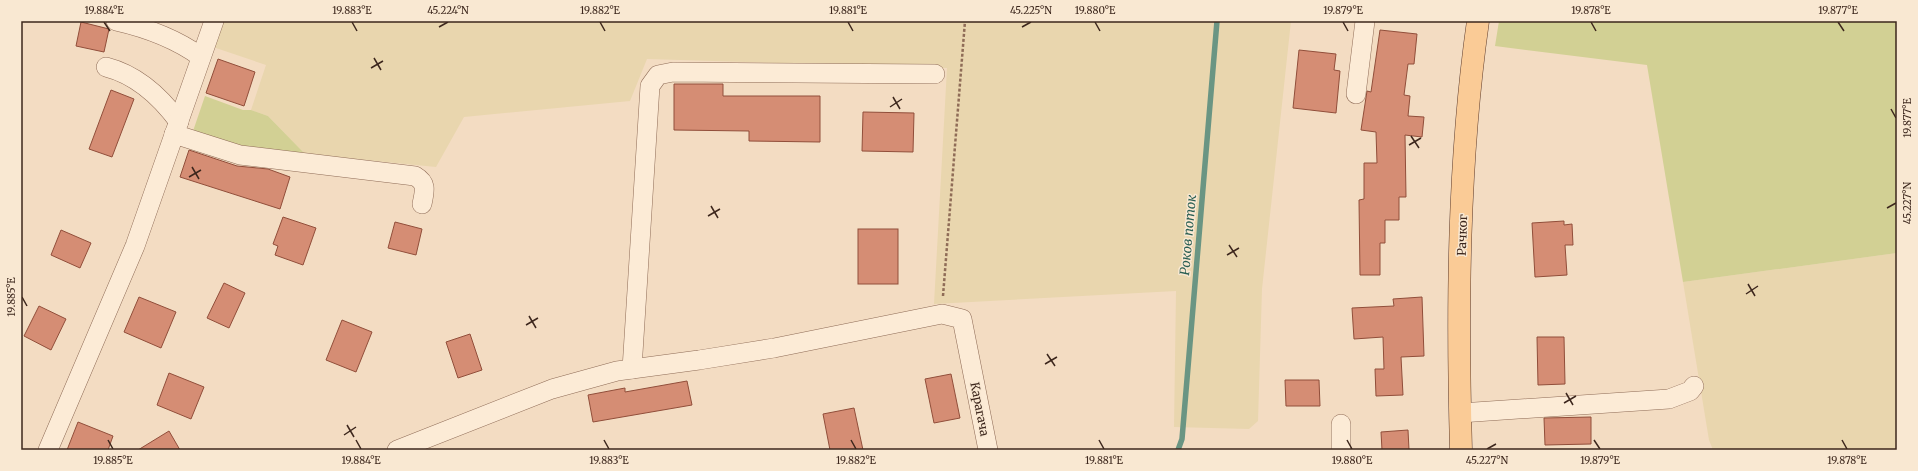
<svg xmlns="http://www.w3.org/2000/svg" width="1918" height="471" font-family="Merriweather,serif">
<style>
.farmland{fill:#e9d6ae}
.green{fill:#d2d094}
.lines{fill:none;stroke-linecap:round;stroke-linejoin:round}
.stream{stroke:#6a9583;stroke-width:5.5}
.building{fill:#d58d74;stroke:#914e3a}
.minor-casing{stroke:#8f6c57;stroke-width:20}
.major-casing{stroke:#5c3a2b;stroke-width:23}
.path{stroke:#8f6c57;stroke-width:2.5;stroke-dasharray:3 2;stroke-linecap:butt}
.minor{stroke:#fcebd6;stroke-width:19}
.major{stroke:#facb96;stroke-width:22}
.ticks{fill:none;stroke:#3d271d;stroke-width:1.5}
.labels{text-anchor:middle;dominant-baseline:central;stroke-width:3;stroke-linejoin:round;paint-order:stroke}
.street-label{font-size:12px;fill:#3d271d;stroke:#f9e8d2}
.water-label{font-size:13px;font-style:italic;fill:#2a5f53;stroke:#f9e8d2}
.neatline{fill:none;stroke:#3d271d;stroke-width:1.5}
.ticks-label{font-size:10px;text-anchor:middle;fill:#3d271d}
</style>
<rect width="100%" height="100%" fill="#f3dcc2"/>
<g class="farmland">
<polygon points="219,21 1291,21 1262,289 1258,421 1249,429 1174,427 1176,291 934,304 947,68 647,59 630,101 464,117 436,167 305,154 268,116 251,110 266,65 210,46"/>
<polygon points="1897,253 1897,450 1713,450 1709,440 1683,282"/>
</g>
<g class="green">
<polygon points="1499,21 1897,21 1897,253 1683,282 1647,65 1495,46"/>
<polygon points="205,96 243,110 251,110 268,116 305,154 241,151 192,134"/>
</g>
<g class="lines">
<polyline class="stream" points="1178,450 1182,439 1217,21"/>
</g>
<g class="building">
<polygon points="81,22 109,29 104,52 76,46"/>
<polygon points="1380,30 1417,34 1414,64 1408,64 1404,95 1410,96 1408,116 1424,117 1422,137 1405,135 1406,197 1399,197 1399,220 1385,220 1385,243 1380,243 1380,275 1360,275 1359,200 1364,199 1364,163 1377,163 1376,132 1361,130 1367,91 1371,92"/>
<polygon points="1299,50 1336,54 1334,70 1340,71 1336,113 1293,108"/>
<polygon points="218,59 255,72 244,106 206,93"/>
<polygon points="674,84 723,84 723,96 820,96 820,142 749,141 749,131 674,130"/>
<polygon points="111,90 134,99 112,157 89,149"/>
<polygon points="863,112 914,113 913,152 862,151"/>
<polygon points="189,150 237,166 268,169 290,177 280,209 180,177"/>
<polygon points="283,217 316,228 303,265 275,255 278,246 273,244"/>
<polygon points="1564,221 1564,225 1572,224 1573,245 1565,245 1567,275 1535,277 1532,223"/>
<polygon points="395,222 422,229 416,255 388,248"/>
<rect x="858" y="229" width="40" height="55"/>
<polygon points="61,230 91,243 80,268 51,255"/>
<polygon points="224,283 245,293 229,328 207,318"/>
<polygon points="139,297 176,312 161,348 124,332"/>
<polygon points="1422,297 1424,356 1401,357 1403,395 1376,396 1375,369 1384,369 1383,337 1354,339 1352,308 1394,306 1393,299"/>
<polygon points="39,306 66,319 51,350 24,336"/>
<polygon points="342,320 372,332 356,372 326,360"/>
<polygon points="470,334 482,370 458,378 446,342"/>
<polygon points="1537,337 1564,337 1565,384 1538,385"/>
<polygon points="169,373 204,387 191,419 157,405"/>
<polygon points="951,374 960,418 934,423 925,379"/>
<polygon points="1285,380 1319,380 1320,406 1286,406"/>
<polygon points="687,381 692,405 593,422 588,395 625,388 625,392"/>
<polygon points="854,408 863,450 830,450 823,414"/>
<polygon points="1591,417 1591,444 1545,445 1544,418"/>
<polygon points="78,422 113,436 108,450 67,450"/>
<polygon points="1408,430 1409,450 1382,450 1381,432"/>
<polygon points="169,431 180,450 138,450"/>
</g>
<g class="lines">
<g class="minor-casing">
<g id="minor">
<path d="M116,21C147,28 175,38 201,57"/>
<path d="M106,67C137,75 160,96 179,122"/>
<polyline points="1356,94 1365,21"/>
<path d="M174,134L240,155L415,176C427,183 425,190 422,204"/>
<polyline points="632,369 650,86 658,75 673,72 935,74"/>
<polyline points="1460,413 1669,399 1690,391 1694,386"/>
<polyline points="1341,424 1341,450"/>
<polyline points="48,450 135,246 214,21"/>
<polyline points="397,450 552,389 617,371 699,360 774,348 942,314 962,319 988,450"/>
</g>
</g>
<g class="major-casing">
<path id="major" d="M1461,450C1457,307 1458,162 1478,21"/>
</g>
<polyline class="path" points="943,296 965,21"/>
<use href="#minor" class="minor"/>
<use href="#major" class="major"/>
</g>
<path class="ticks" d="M104,22L110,31M352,22L357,31M600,22L605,31M848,22L853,31M1095,22L1100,31M1343,22L1348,31M1591,22L1596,31M1838,22L1844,31M439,27L448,22M1022,27L1031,22M374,58L381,70M371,68L383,61M893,97L900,109M890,107L902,99M1891,109L1896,118M1411,136L1419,148M1409,145L1421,138M192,167L199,179M189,177L201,170M711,206L718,218M1887,208L1896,203M708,216L720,209M1229,245L1237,257M1227,255L1239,248M1748,284L1755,296M1746,294L1758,286M22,297L27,306M529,316L536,328M526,325L538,318M1047,354L1055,366M1045,364L1057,357M1566,393L1573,405M1564,403L1576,396M347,425L354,437M344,435L356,427M108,440L113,449M356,440L361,449M604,440L609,449M851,440L856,449M1099,440L1104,449M1347,440L1352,449M1594,440L1600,449M1842,440L1847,449M1487,449L1496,444"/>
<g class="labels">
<g class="street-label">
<text transform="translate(1462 235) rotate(-88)">Рачког</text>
<text transform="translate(980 409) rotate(79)">Карагача</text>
</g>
<g class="water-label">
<text transform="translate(1188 235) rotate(-85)">Роков поток</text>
</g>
</g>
<rect width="1918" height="471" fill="none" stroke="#f9e8d2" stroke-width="44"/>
<rect x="22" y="22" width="1874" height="427" class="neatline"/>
<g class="ticks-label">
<text x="104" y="14">19.884°E</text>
<text x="352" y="14">19.883°E</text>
<text x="448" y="14">45.224°N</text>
<text x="600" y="14">19.882°E</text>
<text x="848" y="14">19.881°E</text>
<text x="1031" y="14">45.225°N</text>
<text x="1095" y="14">19.880°E</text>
<text x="1343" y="14">19.879°E</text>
<text x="1591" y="14">19.878°E</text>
<text x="1838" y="14">19.877°E</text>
<text transform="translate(1907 118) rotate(-90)" y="4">19.877°E</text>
<text transform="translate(1907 203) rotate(-90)" y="4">45.227°N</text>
<text transform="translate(11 297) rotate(-90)" y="4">19.885°E</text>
<text x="113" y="464">19.885°E</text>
<text x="361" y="464">19.884°E</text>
<text x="609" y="464">19.883°E</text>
<text x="856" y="464">19.882°E</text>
<text x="1104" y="464">19.881°E</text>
<text x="1352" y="464">19.880°E</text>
<text x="1487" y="464">45.227°N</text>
<text x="1600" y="464">19.879°E</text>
<text x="1847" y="464">19.878°E</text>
</g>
</svg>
